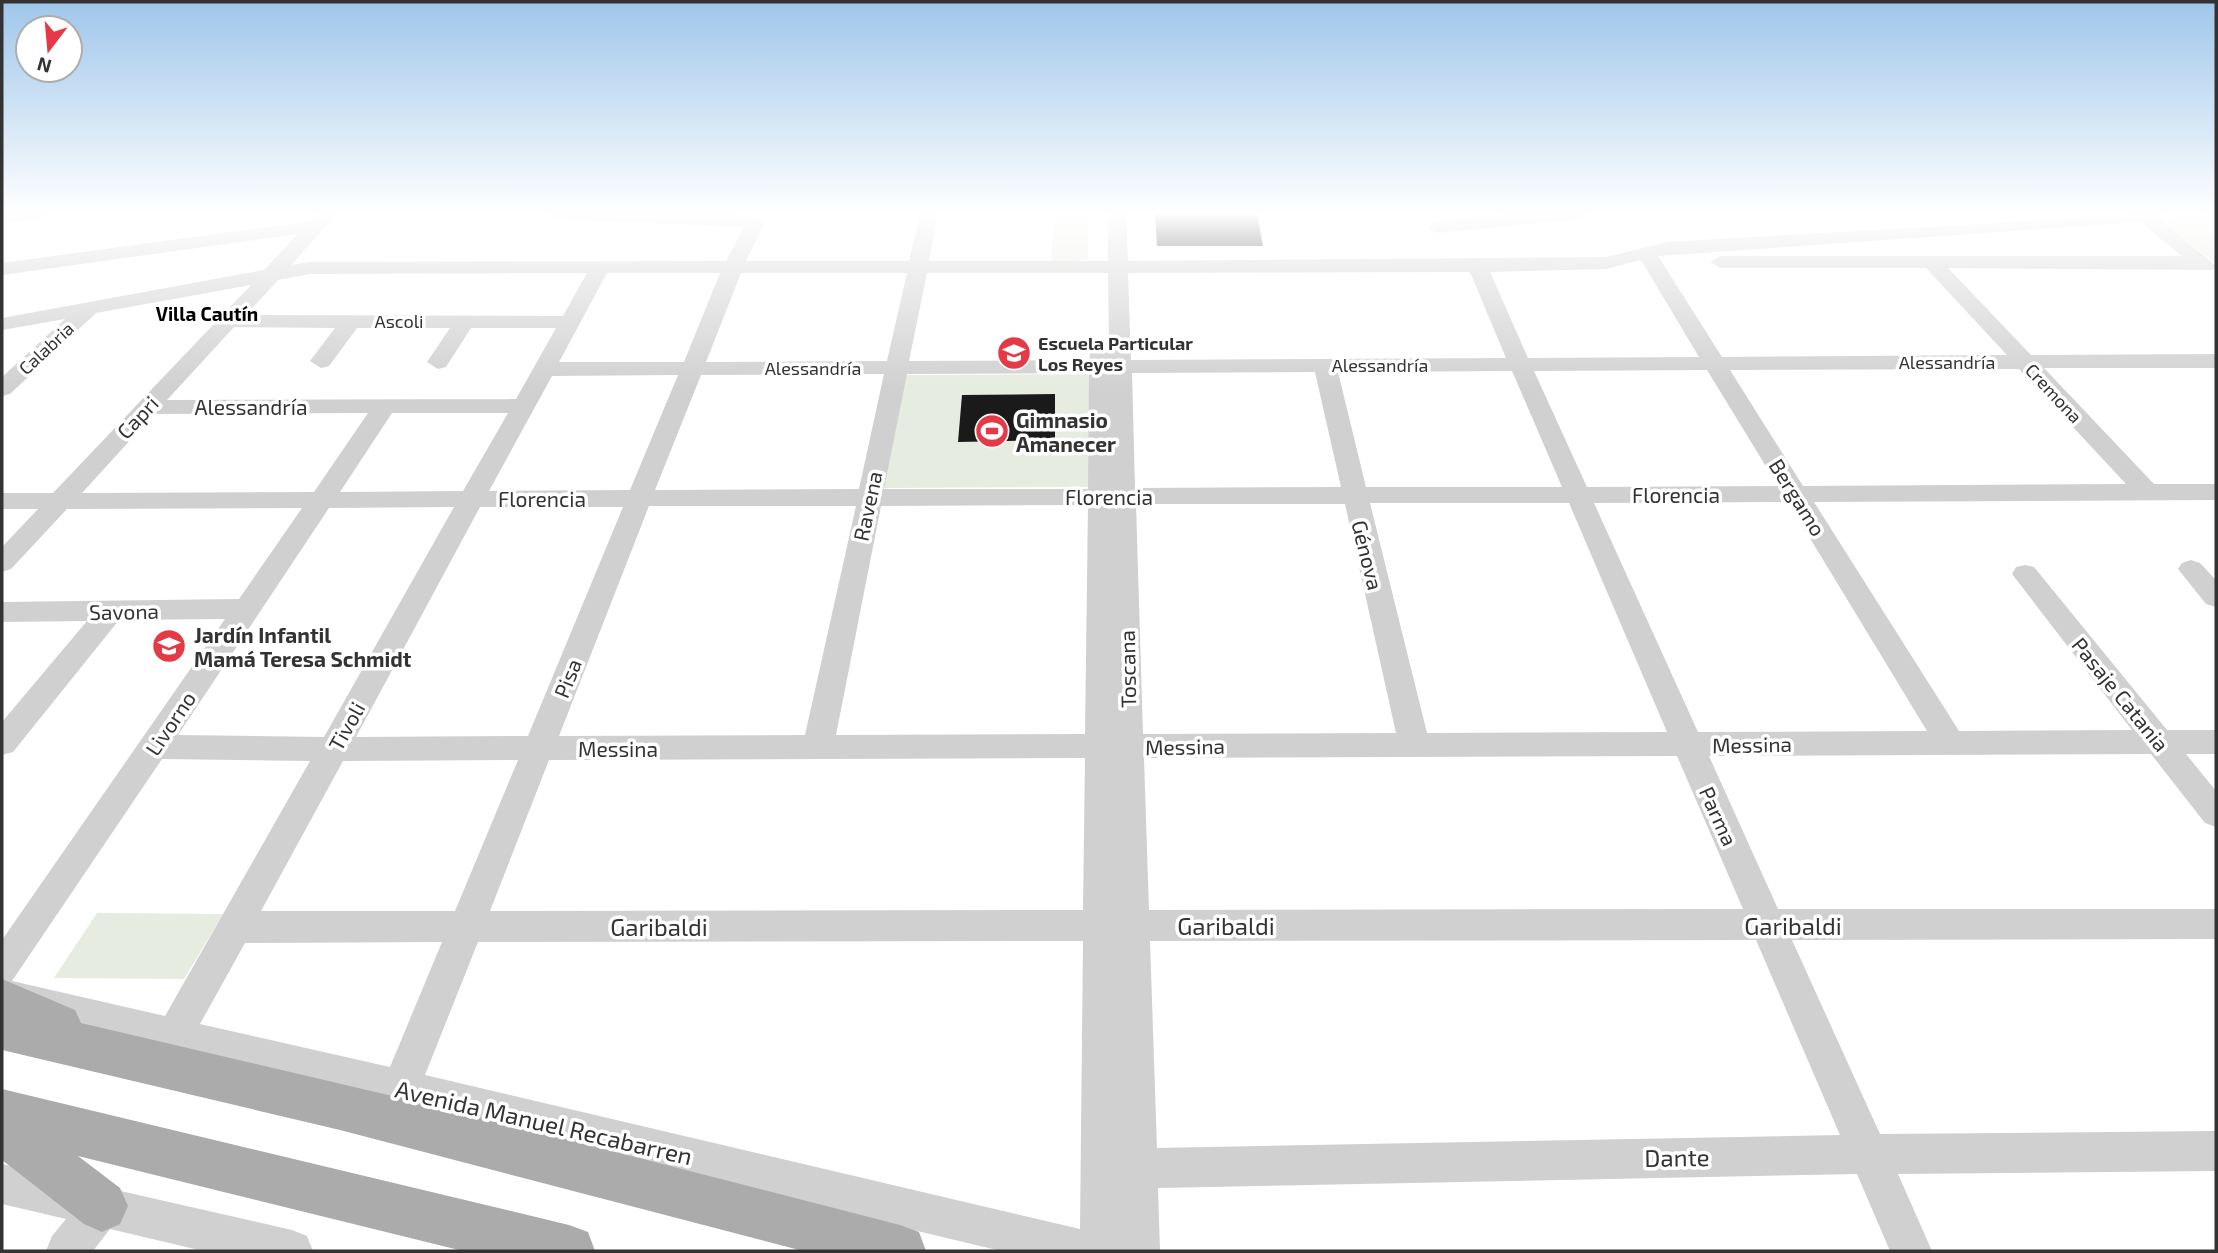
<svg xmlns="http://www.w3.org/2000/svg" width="2218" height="1253" font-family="'Exo 2',sans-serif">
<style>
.green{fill:#e6ecdf}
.building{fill:#1a1a1a}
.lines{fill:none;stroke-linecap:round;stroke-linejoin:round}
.minor{fill:#d0d0d0;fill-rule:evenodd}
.major{fill:#ababab;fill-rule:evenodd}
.labels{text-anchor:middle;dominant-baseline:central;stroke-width:7;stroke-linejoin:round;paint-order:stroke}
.far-street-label{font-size:18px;fill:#333;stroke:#fff}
.far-poi-label{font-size:18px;font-weight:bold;fill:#333;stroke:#fff;text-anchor:start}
.far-neighbourhood-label{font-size:19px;font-weight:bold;fill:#000;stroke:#fff}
.street-label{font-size:21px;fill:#333;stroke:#fff}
.poi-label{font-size:21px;font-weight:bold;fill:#333;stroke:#fff;text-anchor:start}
.near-street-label{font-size:24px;fill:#333;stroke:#fff}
</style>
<rect width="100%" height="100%" fill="#fff"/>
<g class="green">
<polygon points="1054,213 1089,213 1088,260 1051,262"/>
<polygon points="2187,213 2216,214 2216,264 2167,226 2166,220"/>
<polygon points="1090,374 1090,487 884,488 906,375"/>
<polygon points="97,913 223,914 184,979 54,978"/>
</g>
<g class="building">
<polygon points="1155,213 1257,213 1263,246 1157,246"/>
<polygon points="1055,394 1055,440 958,442 962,395"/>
</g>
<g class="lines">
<g class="minor">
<polygon points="2,213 51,213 42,219 2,223"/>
<path d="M319,213H338L291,265L309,262L726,261L744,227L554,219L545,213C611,213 699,204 762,220L764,224L746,261H909L920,213H938L929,261H1108V213H1126L1128,261L1606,257L1668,242L2166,213L2158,218L2216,266L2213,270L1948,268L2031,355L2216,354V368H2044L2154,484H2216V500L1814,502L1959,731L2132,730L2012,574L2016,567L2025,565L2034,567L2167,730H2216V754H2186L2216,791V827L2205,823L2151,754L1709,756L1778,909H2216V939L1792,940L1880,1134L2216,1131V1171L1898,1174L1932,1251H1890L1857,1174L1158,1188L1160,1251H1001L2,1013V940L225,619L119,620L13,752L2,755V722L87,621L2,622V602L239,599L302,508L67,509L11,569L2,572V547L38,509H2V493H53L251,285L96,313L10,394L2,396V377L65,319L2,330V318L264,270L298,234L2,275V263L311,221ZM2140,222L2182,256H1720L1710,262L1720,268H1926L2007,355L1722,357L1658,256ZM1641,260L1699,357L1528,358L1490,272L1606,269ZM1470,272L1506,358L1131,360L1128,273ZM587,273L563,316L246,315L278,280L309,274ZM607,273H720L684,362H559ZM741,273H907L887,361L706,362ZM927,273H1108L1109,345L1100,341L1092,343L1089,360L909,361ZM234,327L335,328L310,361L321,368L329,366L357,328H450L427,362L438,369L446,367L471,328H556L516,399L167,400ZM2019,369L2126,484L1803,486L1730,370ZM1707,370L1778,486L1587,487L1534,371ZM1512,371L1562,487H1366L1338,372ZM1315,372L1341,487L1135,488L1132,373ZM1089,373L1088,489H884L907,374ZM884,374L859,489L655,490L701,375ZM678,375L630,490L489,491L552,376ZM368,413L314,492L82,493L154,414ZM392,413H508L463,491L340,492ZM1788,502L1927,731L1698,732L1594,503ZM1370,503H1569L1667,732L1427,733ZM1136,504H1345L1396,733L1143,734ZM1088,505L1085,734L836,735L881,506ZM649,506H856L805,735L559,736ZM454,507L324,737L178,735L329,508ZM480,507H623L528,736L356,737ZM1677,756L1743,909L1149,910L1144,758ZM1085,758L1083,910L490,911L549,760ZM162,759L310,761L165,1016L12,981ZM518,760L455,911H261L343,761ZM1756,940L1840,1135L1157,1148L1150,941ZM1083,941L1080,1229L425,1075L478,942ZM442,942L390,1067L200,1024L245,943Z"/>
<polygon points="1523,213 1590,213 1581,219 1437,233 1427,227 1437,221"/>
<polygon points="2202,213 2216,213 2216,224 2209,222"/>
<polygon points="2191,560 2200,563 2216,580 2216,607 2206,604 2178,569 2182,563"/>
<polygon points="2,1164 292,1230 307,1236 313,1251 203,1251 110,1229 93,1251 46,1251 52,1236 66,1219 2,1204"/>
</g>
<g class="major">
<polygon points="2,979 75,1010 81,1023 452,1110 900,1225 919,1232 926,1251 803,1251 340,1130 2,1050"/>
<polygon points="2,1089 569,1225 588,1232 595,1251 463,1251 78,1156 120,1188 128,1206 120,1224 102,1232 84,1224 2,1160"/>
</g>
</g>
<linearGradient id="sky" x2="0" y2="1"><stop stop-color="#9ec6ea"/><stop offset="0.55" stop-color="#fff"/><stop offset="1" stop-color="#fff" stop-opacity="0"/></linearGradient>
<rect width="2218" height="388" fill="url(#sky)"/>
<defs>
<g id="school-disc" transform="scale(1.75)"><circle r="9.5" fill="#e63946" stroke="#fff"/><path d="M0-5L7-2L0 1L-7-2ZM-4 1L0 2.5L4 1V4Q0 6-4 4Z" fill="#fff"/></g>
<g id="stadium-disc" transform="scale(1.75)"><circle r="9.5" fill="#e63946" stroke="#fff"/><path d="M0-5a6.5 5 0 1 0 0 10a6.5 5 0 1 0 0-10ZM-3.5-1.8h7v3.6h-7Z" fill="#fff"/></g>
</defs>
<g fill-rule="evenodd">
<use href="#school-disc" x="1014" y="353"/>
<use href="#stadium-disc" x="992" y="431"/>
<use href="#school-disc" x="169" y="646"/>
</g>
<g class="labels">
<g class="far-street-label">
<text x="399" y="321">Ascoli</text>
<text transform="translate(46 348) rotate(-43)">Calabria</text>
<text x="1947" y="362">Alessandría</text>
<text x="1380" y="365">Alessandría</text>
<text x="813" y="368">Alessandría</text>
<text transform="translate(2054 393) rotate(47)">Cremona</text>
</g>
<g class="far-poi-label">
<text x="1038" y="343">Escuela Particular<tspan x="1038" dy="21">Los Reyes</tspan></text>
</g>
<g class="far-neighbourhood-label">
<text x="207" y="313">Villa Cautín</text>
</g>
<g class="street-label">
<text x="251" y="406">Alessandría</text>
<text transform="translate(137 417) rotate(-47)">Capri</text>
<text x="1676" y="494">Florencia</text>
<text x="1109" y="496">Florencia</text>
<text transform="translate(1798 497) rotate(58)">Bergamo</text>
<text x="542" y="498">Florencia</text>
<text transform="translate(867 506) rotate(-78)">Ravena</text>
<text transform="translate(1368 555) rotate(76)">Génova</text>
<text transform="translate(124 611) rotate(-1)">Savona</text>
<text transform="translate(1127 669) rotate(-91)">Toscana</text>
<text transform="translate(567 678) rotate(-68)">Pisa</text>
<text transform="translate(2121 694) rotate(51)">Pasaje Catania</text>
<text transform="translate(170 723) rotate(-56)">Livorno</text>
<text transform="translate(346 726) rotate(-61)">Tivoli</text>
<text transform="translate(1752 744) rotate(-1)">Messina</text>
<text transform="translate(1185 746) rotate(-1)">Messina</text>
<text x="618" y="748">Messina</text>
<text transform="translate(1719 816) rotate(66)">Parma</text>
</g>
<g class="poi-label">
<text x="1016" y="419">Gimnasio<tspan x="1016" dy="24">Amanecer</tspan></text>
<text x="194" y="634">Jardín Infantil<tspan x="194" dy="24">Mamá Teresa Schmidt</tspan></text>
</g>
<g class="near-street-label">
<text x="1226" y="925">Garibaldi</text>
<text x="1793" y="925">Garibaldi</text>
<text x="659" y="926">Garibaldi</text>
<text transform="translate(544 1122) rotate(13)">Avenida Manuel Recabarren</text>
<text transform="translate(1677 1157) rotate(-1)">Dante</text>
</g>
</g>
<rect width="2218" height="1253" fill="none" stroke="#333333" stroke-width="7"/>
<g transform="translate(49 49) rotate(196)"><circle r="33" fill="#ffffff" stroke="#adadad" stroke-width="2"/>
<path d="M0-5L12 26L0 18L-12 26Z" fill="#e63946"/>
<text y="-10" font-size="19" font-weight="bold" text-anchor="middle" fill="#333333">N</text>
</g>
</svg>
